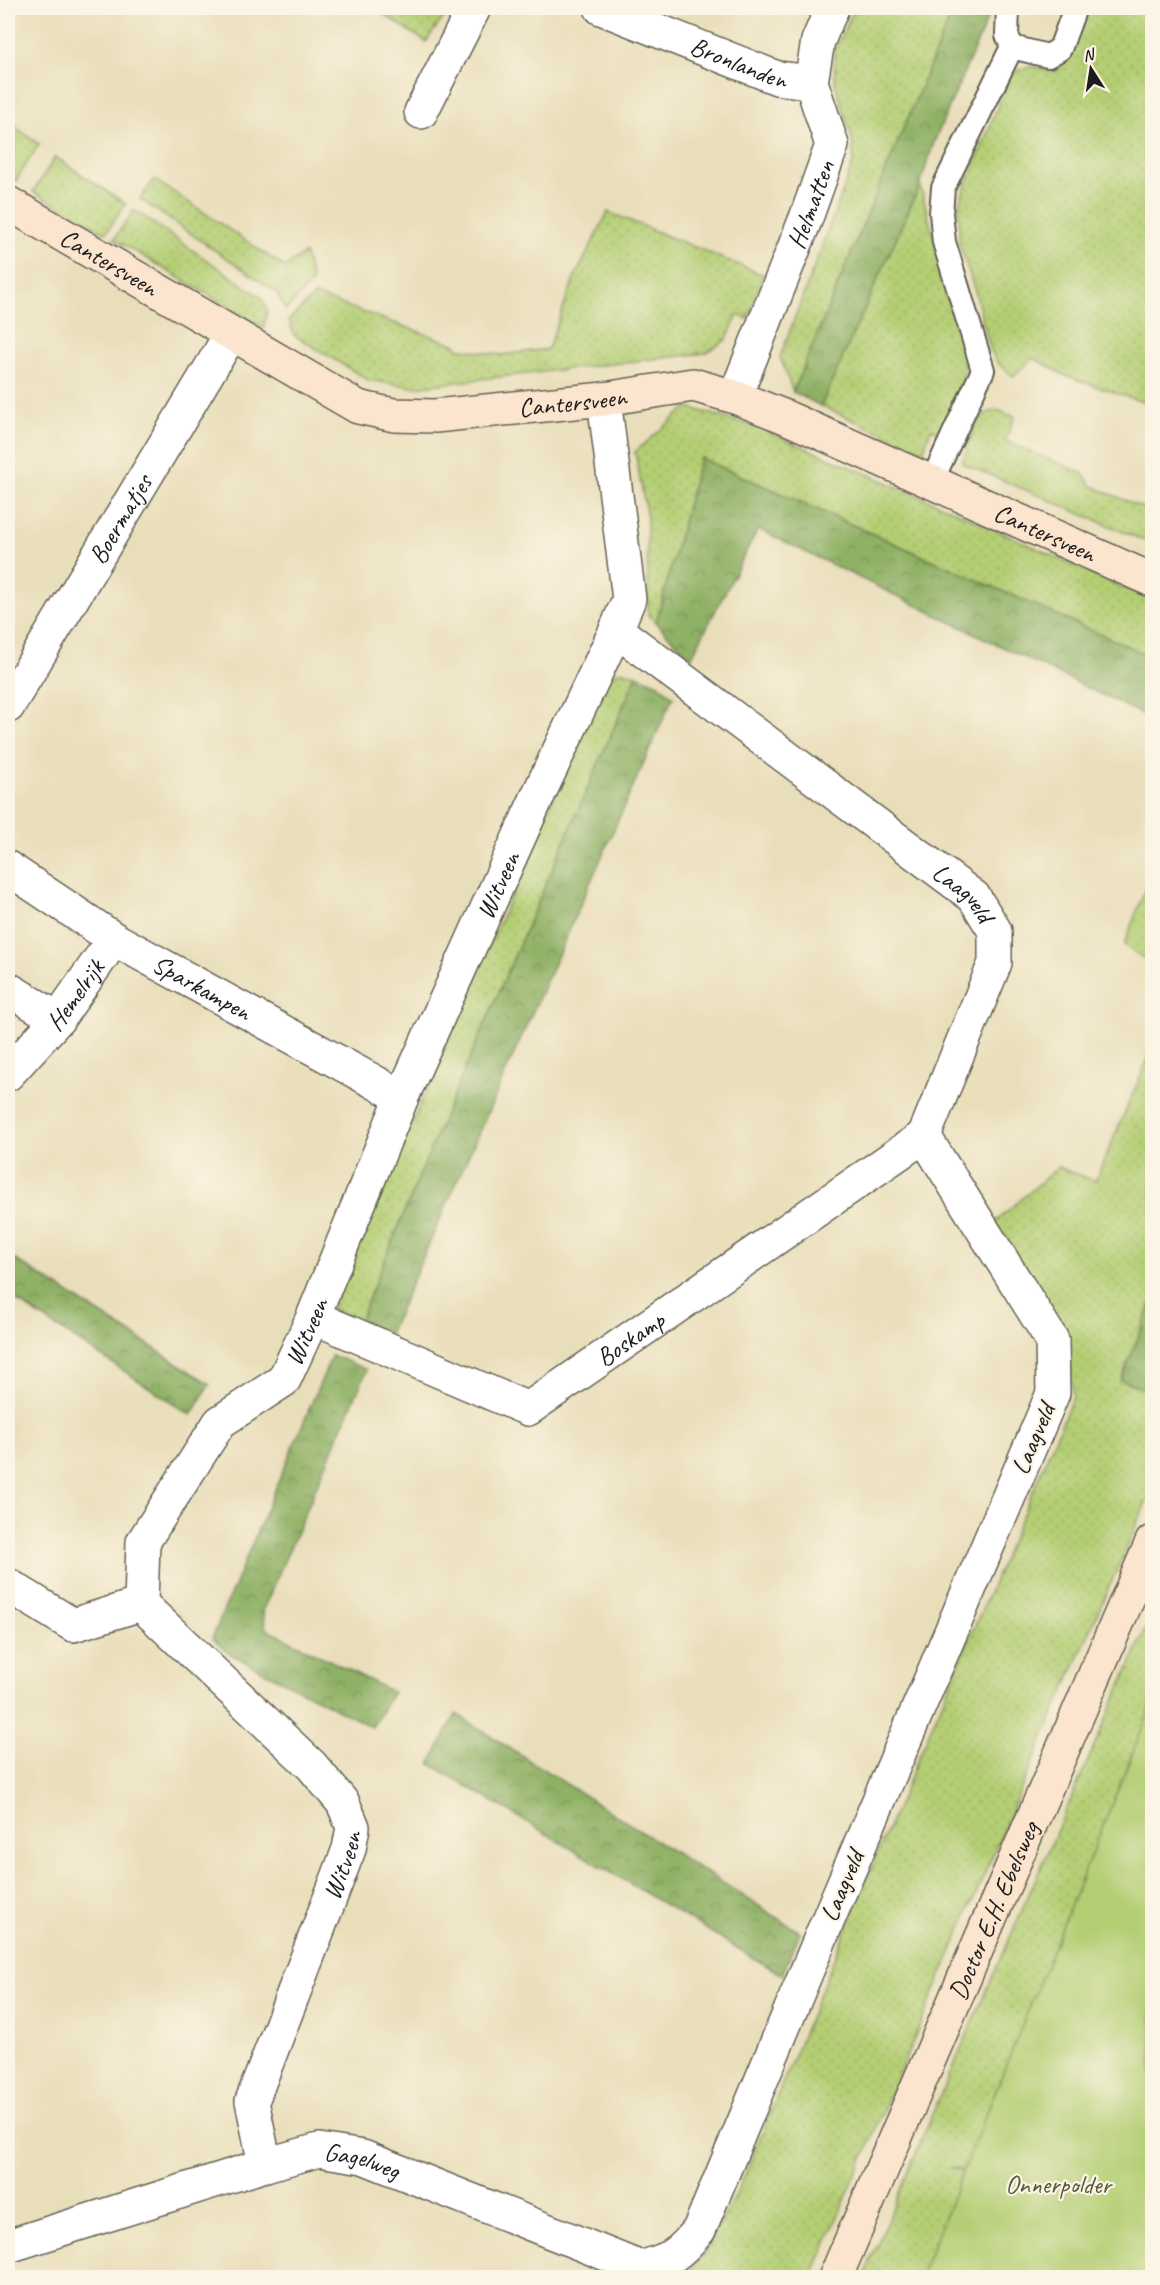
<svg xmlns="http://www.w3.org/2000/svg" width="1160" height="2285" font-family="Caveat,sans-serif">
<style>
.grass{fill:url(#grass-dots);stroke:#687548;stroke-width:1.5}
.forest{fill:url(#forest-crowns);stroke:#566640;stroke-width:1.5}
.park{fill:#b4ce73;stroke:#687548;stroke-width:1.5}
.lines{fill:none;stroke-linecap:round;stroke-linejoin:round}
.lane-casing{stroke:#646053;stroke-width:26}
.street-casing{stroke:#646053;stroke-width:36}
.secondary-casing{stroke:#646053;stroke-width:36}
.lane{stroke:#fff;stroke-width:22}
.street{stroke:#fff;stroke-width:33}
.secondary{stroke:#fce5cf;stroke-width:33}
.labels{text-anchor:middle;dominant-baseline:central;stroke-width:4.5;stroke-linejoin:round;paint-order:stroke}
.street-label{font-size:26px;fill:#1c1c1c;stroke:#fcf5e5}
.park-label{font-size:26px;fill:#515a3a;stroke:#fcf5e5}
</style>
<defs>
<pattern id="grass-dots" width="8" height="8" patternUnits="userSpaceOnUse" patternTransform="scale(1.5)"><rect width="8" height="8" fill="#b4ce73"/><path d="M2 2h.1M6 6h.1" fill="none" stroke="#9ab063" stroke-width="1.8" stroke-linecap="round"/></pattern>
<pattern id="forest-crowns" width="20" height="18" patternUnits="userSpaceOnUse" patternTransform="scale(1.5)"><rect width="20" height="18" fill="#8fb165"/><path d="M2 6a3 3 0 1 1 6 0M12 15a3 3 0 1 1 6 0" fill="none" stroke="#748f52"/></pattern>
</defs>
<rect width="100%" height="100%" fill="#fcf5e5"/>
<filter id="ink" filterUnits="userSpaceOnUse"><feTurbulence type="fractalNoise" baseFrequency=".0167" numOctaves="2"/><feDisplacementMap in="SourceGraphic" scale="12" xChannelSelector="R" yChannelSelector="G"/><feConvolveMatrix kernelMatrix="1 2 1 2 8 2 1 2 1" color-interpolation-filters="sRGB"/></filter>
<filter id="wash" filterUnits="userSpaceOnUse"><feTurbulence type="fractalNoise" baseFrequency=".008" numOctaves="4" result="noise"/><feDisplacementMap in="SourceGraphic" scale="24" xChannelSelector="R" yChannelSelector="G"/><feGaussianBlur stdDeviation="1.35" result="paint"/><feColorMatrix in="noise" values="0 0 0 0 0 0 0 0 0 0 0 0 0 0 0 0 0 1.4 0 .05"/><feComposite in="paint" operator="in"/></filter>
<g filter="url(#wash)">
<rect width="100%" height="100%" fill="#e9deba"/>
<g class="grass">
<polygon points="374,8 450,8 426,42"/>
<polygon points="855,8 954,8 793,392 780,357 854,161 852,138 835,83 834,51"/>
<path d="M1088,8H1152V398L1149,404L1066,376L1034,358L1013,376L997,362L990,349L975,291L959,243V203L1010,76C1040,56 1035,74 1059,70Z"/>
<polygon points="8,122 39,144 16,181 8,176"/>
<polygon points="55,157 126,204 106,233 33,192"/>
<polygon points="154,179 285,267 305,253 312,282 286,310 276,292 140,199"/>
<polygon points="920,185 965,357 962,388 943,434 931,429 924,449 920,450 821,406"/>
<polygon points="134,210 261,297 267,309 264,328 114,239"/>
<polygon points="608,212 764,275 748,319 738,315 726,340 706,353 414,387 368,380 294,335 289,320 315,295 457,345 457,348 502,355 548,349 574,279"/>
<polygon points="687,407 754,426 964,515 1152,601 1152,657 701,458 656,623 648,614 647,517 635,452"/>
<polygon points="997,410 1015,417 1005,441 1082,473 1092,486 1152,512 1152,544 962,463 976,423 987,413"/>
<polygon points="624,671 637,675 436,1136 359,1322 331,1309 584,728 603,676"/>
<polygon points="1152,871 1152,964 1124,945"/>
<polygon points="1152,1050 1152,1303 1121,1380 1152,1392 1152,1489 1027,1775 812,2277 681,2278 701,2259 741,2184 883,1840 1073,1397 1066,1334 993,1224 1058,1167 1095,1181"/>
<polygon points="1152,1615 1152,2166 949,2168 1152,2210 1152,2277 863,2278 937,2103"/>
</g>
<g class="forest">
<polygon points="954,8 992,8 934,142 920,185 821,406 793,392"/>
<polygon points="700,458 1152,657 1152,719 758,529 691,658 656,623"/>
<polygon points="637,675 658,684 673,697 389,1334 359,1322 436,1136"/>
<polygon points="8,1255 210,1384 191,1415 8,1295"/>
<polygon points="1152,1303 1152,1392 1121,1380"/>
<polygon points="332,1355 367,1370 263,1610 265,1628 393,1692 372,1727 228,1653 212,1638"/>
<polygon points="456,1714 800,1932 782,1975 430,1764"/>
</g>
<polygon class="park" points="1152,1705 1152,2277 920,2277"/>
</g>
<g filter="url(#ink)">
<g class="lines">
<g class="lane-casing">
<g id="lane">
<polyline points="1008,8 1007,35 1012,47"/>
<polyline points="1012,47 1048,56 1060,49 1075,8"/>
<polyline points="932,481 983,370 944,242 941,213 943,188 1012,47"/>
</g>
</g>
<g class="street-casing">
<g id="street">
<path id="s1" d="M601,8L777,78L811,82"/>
<polyline points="421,112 474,8"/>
<path id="s2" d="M735,397L806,218L832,145L811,82L818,41L832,8"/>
<path id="s3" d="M616,630L974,897L995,931V963L924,1136L1052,1340L1053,1393L833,1908L699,2230C678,2256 672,2258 641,2268L637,2278"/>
<path id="s4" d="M8,706L231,334"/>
<path id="s5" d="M8,868L114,939L402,1097"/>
<polyline points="8,989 58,1019"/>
<path id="s6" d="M8,1074L58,1019L114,939"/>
<path id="s7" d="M313,1317L528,1409L924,1136"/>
<polyline points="8,1585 73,1625 141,1604"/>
<path id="s8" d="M265,2165L252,2101L349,1849L353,1827L343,1803L312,1766L141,1604L143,1542L220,1422L284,1380L313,1317L402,1097L535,802L616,630L629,599L604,399"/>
<path id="s9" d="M8,2246L265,2165L319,2150L363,2157L641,2268"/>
</g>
</g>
<g class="secondary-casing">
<g id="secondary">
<path id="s10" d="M8,203L358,407L394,415L435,416L604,399L693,385L735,397L783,416L1152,580"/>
<path id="s11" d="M835,2278L1152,1542"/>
</g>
</g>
<use href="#lane" class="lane"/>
<use href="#street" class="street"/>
<use href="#secondary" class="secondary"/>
</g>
</g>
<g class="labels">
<g class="street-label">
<text stroke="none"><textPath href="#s1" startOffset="148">Bronlanden</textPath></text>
<text stroke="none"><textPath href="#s2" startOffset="207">Helmatten</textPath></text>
<text stroke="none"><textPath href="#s10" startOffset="117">Cantersveen</textPath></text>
<text stroke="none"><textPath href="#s10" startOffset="621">Cantersveen</textPath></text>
<text stroke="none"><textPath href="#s4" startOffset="218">Boermatjes</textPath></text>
<text stroke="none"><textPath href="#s10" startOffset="1125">Cantersveen</textPath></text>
<text stroke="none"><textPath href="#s8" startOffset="1488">Witveen</textPath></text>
<text stroke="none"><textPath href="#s3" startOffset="436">Laagveld</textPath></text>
<text stroke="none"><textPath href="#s5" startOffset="228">Sparkampen</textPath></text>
<text stroke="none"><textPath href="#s6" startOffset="104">Hemelrijk</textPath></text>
<text stroke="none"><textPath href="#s8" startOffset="1002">Witveen</textPath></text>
<text stroke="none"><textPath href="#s7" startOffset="358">Boskamp</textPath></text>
<text transform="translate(1033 1439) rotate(-67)">Laagveld</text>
<text stroke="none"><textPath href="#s8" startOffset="318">Witveen</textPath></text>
<text transform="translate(842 1886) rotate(-67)">Laagveld</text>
<text stroke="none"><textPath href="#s11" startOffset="400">Doctor E.H. Ebelsweg</textPath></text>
<text stroke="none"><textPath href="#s9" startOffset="370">Gagelweg</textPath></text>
</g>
<g class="park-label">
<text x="1058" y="2184">Onnerpolder</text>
</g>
</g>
<rect width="1160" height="2285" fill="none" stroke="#fcf5e5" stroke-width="30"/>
<g transform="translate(1091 69) rotate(348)" stroke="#fcf5e5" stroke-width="4.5" paint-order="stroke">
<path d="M0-4.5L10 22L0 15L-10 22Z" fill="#1c1c1c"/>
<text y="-9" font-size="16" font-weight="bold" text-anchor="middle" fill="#1c1c1c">N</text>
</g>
</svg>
